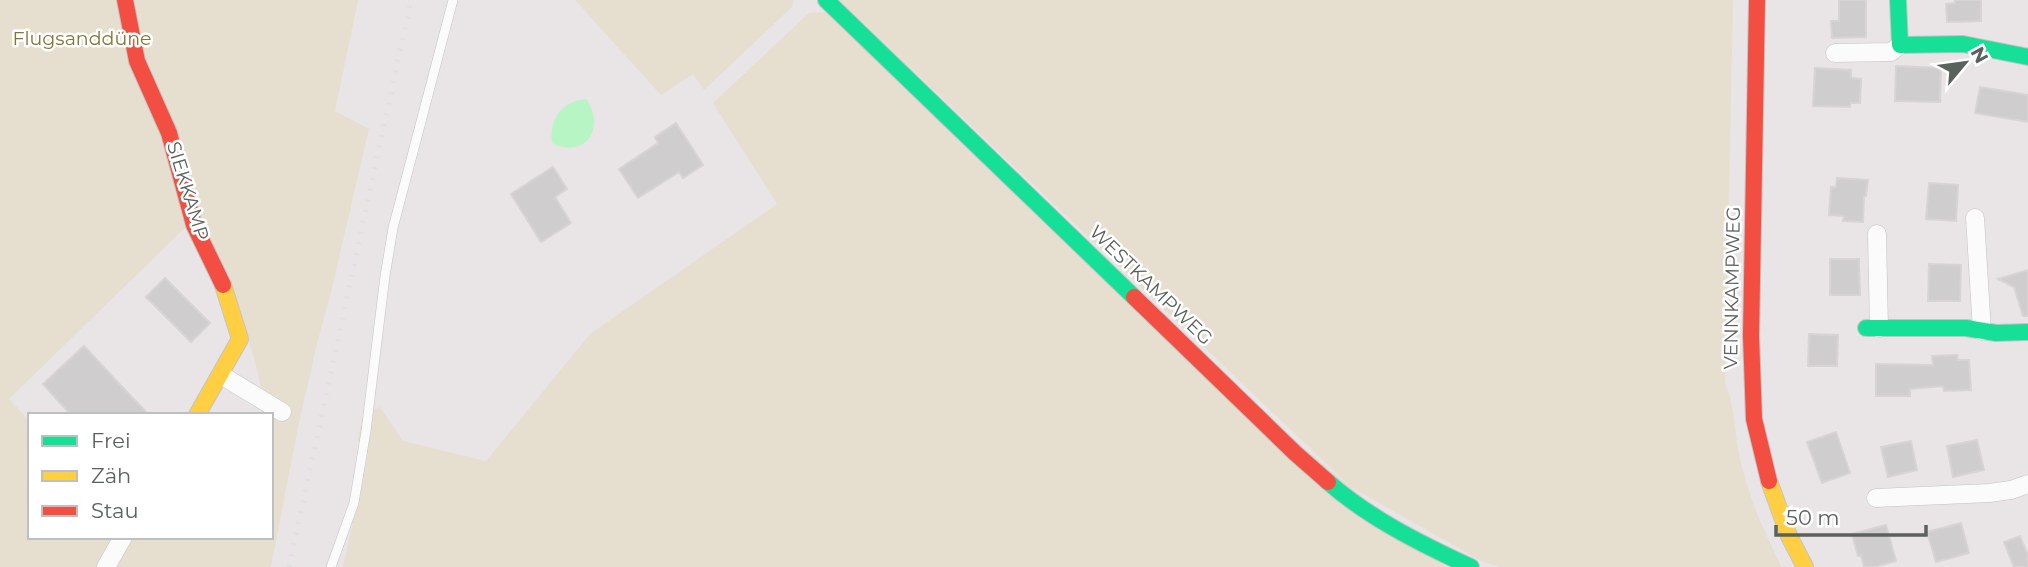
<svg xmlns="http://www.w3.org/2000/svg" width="2028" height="567" font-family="Montserrat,sans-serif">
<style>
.green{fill:#e6dfd0}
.water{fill:#b7f5c4}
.building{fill:#d0cdce;stroke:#d8d4d6;stroke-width:2}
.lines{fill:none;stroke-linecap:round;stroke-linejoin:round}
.lane-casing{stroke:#c2c3c2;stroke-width:10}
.street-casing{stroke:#c2c3c2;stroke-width:19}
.fast-casing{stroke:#c4c4c4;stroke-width:18}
.slow-casing{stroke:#c4c4c4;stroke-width:18}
.jam-casing{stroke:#c4c4c4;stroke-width:18}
.lane{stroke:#fcfbfb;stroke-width:9}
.street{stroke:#fcfbfb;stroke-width:18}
.fast{stroke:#16e098;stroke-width:16}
.slow{stroke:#ffcf43;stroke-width:16}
.jam{stroke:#f24e42;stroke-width:16}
.rail{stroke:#e0e0df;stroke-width:5;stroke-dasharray:2 9;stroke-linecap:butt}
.labels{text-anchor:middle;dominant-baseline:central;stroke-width:5;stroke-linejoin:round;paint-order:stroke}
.park-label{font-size:19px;fill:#847637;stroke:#fff}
.street-label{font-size:19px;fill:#5a625d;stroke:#fff}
</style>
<rect width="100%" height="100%" fill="#e9e4e6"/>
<g class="green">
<polygon points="0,0 358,0 335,111 369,129 331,292 317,344 298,427 271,567 116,567 133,537 271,537 271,415 263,415 265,404 255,361 228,276 188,225 9,399 30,421 30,537 115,537 98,567 0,567"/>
<polygon points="575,0 793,0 792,7 704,90 693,74 661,95"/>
<path d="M839,0H1733L1725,384C1734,401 1735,434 1739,454C1748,495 1763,531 1782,567H1501L1481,561L1351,487Z"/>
<polygon points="826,12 1096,273 1446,567 343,567 368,454 358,440 362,418 380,407 403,441 486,461 590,334 777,204 713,103 809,13"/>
</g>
<path class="water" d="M586,99C607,128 584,160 552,143C549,119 561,102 586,99Z"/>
<g class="building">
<polygon points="1839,0 1866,0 1866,37 1832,38 1831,21 1839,21"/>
<polygon points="1955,0 1981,0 1981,21 1947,22 1946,4 1955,3"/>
<polygon points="1896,66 1941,68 1940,102 1895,101"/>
<polygon points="1815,68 1851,70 1851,78 1861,79 1860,103 1850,103 1850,107 1813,106"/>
<polygon points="1980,87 2028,95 2028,122 1975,113"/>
<polygon points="676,123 703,165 683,178 679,172 638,198 619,169 658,143 655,137"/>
<polygon points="553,167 567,189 555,197 571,223 541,242 511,194"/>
<polygon points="1837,178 1868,180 1866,196 1864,196 1863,222 1843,221 1844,216 1829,215 1831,187 1836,187"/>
<polygon points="1929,183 1958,185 1956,221 1926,219"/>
<polygon points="1830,259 1859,259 1860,295 1830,295"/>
<polygon points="1929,264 1961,265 1960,301 1928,301"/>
<polygon points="2028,270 2028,316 2023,316 2014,287 1998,279"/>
<polygon points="165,278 210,323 191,342 146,297"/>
<polygon points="1809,334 1838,335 1837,366 1808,366"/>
<polygon points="84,346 126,391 149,415 71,415 43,384"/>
<polygon points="1957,355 1958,360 1969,360 1971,390 1944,391 1943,386 1910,389 1910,396 1876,396 1876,364 1933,365 1932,356"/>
<polygon points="1836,432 1850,473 1822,483 1807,442"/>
<polygon points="1977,440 1984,470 1953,477 1947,446"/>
<polygon points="1911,441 1917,470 1888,477 1881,447"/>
<polygon points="1961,523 1969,553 1936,562 1927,532"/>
<polygon points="1886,525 1896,561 1874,567 1864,567 1861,555 1858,556 1852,534"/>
<polygon points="2020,536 2028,555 2028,567 2014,567 2004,542"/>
</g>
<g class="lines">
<g class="lane-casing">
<polyline id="lane" points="331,567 354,503 366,431 385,276 393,228 453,0"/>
</g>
<g class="street-casing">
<g id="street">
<polyline points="1835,53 1891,52 1900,45"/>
<polyline points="1975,218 1982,331"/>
<polyline points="1877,234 1879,328"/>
<polyline points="221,375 282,412"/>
<polyline points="1876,498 1989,493 2011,490 2028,484"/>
<polyline points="106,567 123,537"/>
</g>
</g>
<g class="fast-casing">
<g id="fast">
<polyline points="826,0 1134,297"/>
<polyline points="1898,0 1900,45 1963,44 2028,57"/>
<polyline points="1866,328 1966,328 1996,333 2028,332"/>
<path d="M1328,482C1369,518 1421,544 1471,567"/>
</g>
</g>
<g class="slow-casing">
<g id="slow">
<polyline points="197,415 240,339 223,285"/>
<polyline points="1769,481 1789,536 1805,567"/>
</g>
</g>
<g class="jam-casing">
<g id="jam">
<polyline points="125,0 137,61 169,133 194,225 223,285"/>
<polyline points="1757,0 1751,336 1754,419 1769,481"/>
<polyline points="1134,297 1295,453 1328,482"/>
</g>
</g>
<use href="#lane" class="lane"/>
<use href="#street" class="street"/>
<use href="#fast" class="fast"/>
<use href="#slow" class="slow"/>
<use href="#jam" class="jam"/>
<polyline class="rail" points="289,567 411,0"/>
</g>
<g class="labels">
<g class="park-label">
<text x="82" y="38">Flugsanddüne</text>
</g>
<g class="street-label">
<text transform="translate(188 191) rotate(73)">SIEKKAMP</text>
<text transform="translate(1151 285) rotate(44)">WESTKAMPWEG</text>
<text transform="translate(1732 288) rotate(-89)">VENNKAMPWEG</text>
</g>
</g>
<rect x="28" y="413" width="245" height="126" fill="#ffffff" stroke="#bdc0be" stroke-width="2"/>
<rect x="42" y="436" width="35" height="10" fill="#16e098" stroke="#bdc0be" stroke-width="2"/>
<text x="91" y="448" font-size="21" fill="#5a625d">Frei</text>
<rect x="42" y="471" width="35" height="10" fill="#ffcf43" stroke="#bdc0be" stroke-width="2"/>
<text x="91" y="483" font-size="21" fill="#5a625d">Zäh</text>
<rect x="42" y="506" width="35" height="10" fill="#f24e42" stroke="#bdc0be" stroke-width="2"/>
<text x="91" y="518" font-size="21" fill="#5a625d">Stau</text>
<g transform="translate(1965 63) rotate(61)" stroke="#ffffff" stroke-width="5" paint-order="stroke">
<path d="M0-5L12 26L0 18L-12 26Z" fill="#5a625d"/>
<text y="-10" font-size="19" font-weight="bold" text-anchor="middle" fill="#5a625d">N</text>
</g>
<path d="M1776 525v10h150v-10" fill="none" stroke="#5a625d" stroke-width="3.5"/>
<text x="1786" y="525" font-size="21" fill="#5a625d" stroke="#ffffff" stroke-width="5" paint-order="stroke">50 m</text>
</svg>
